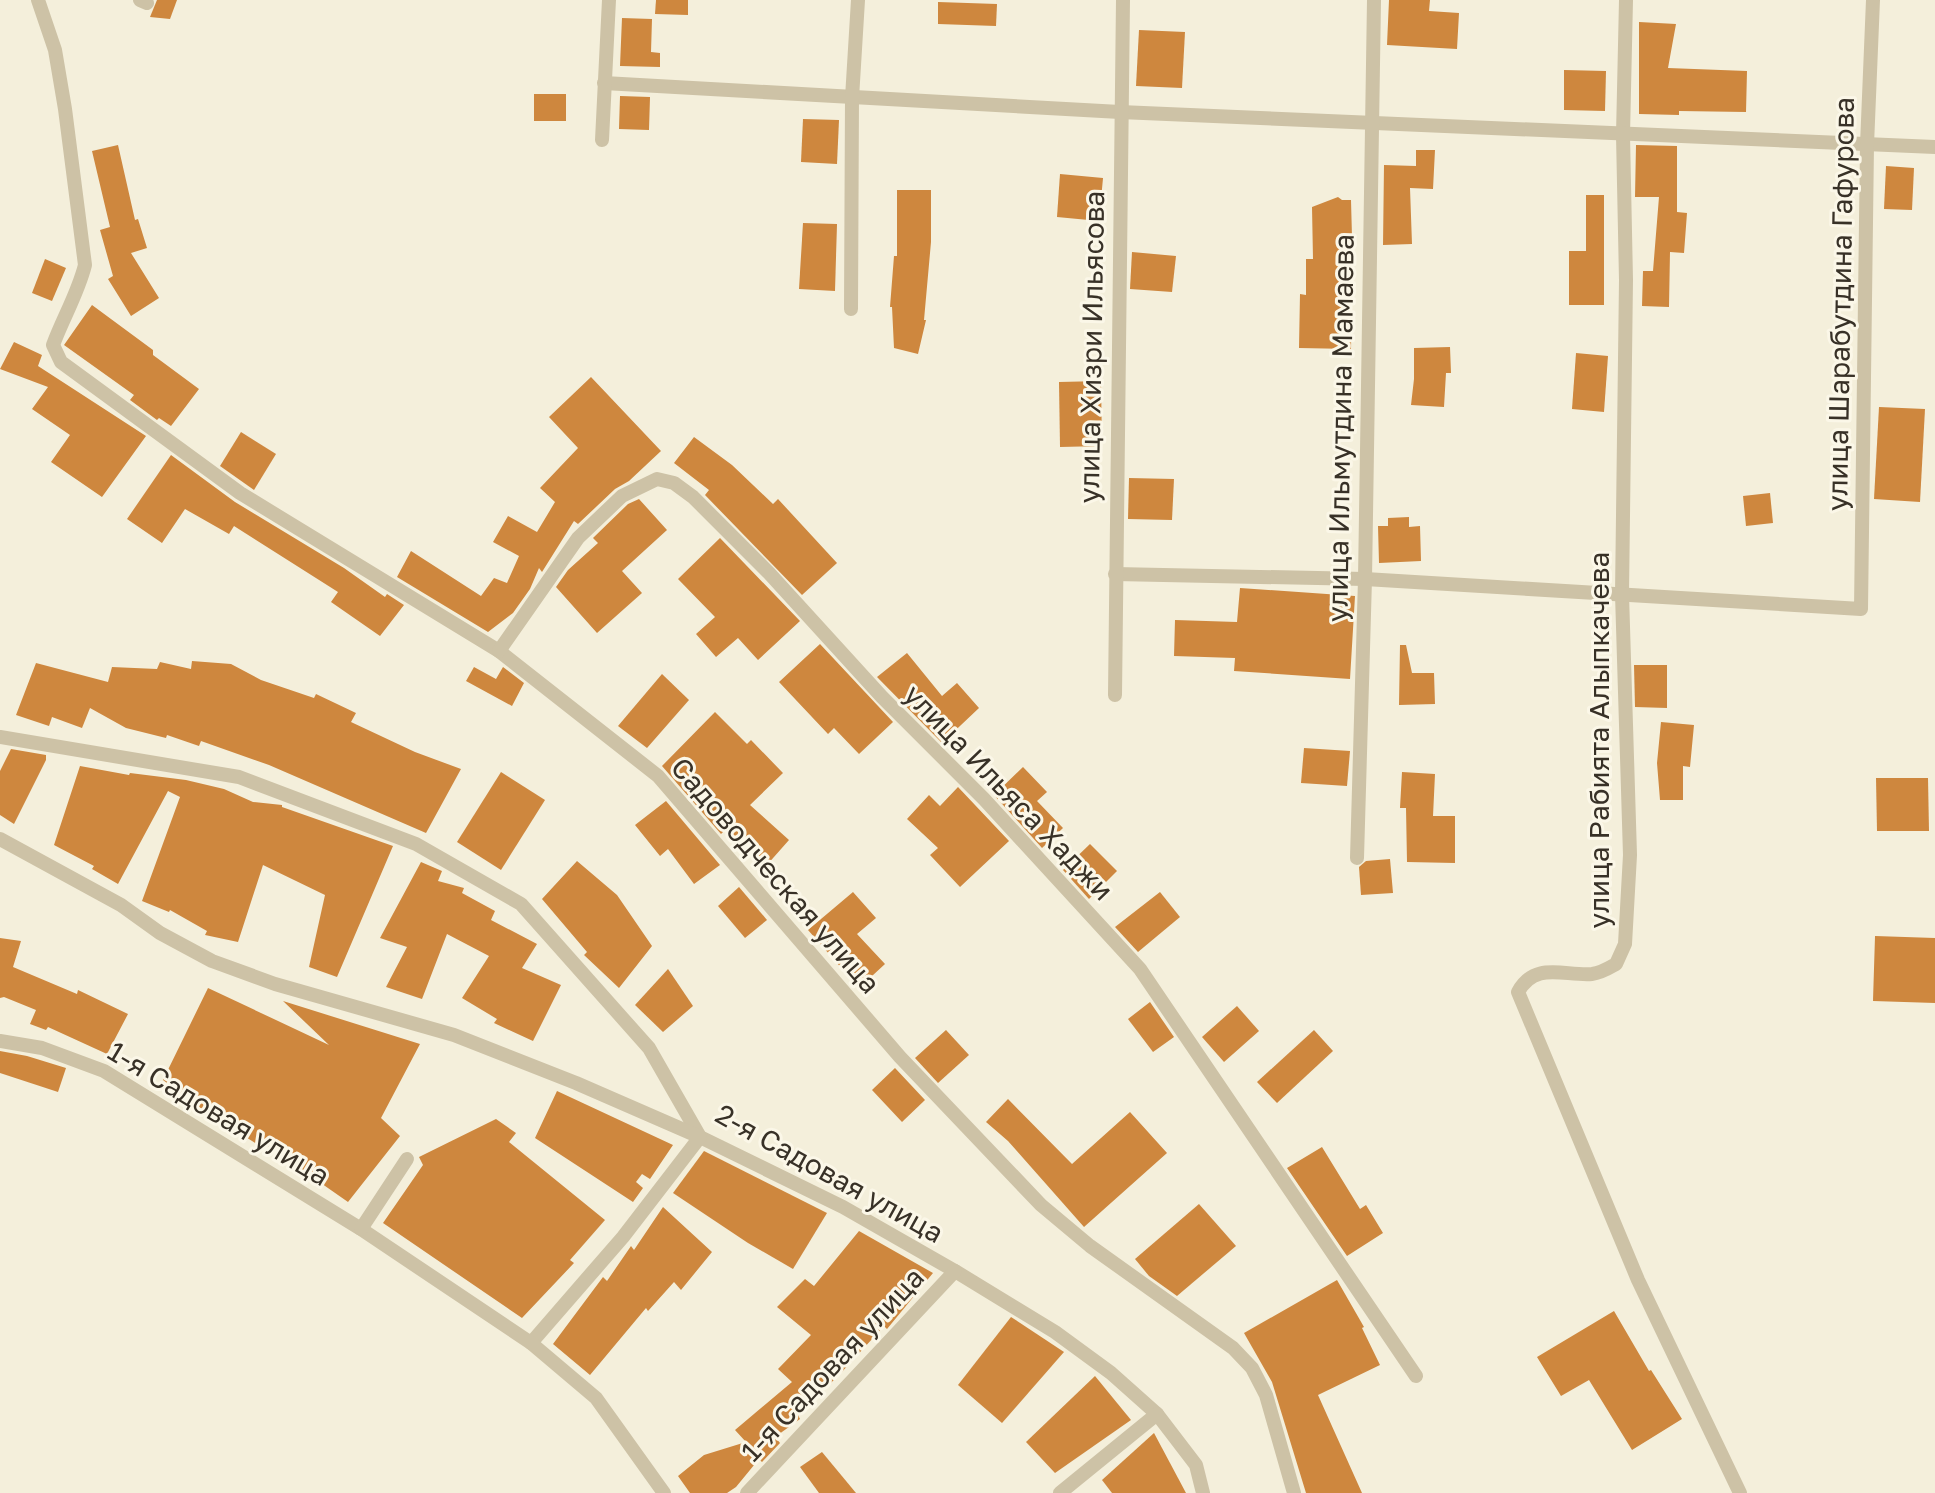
<svg xmlns="http://www.w3.org/2000/svg" width="1935" height="1493" font-family="'Golos Text',sans-serif">
<style>
.building{fill:#ce873e}
.lines{fill:none;stroke-linecap:round;stroke-linejoin:round}
.street{stroke:#cdc2a6;stroke-width:14}
.labels{text-anchor:middle;dominant-baseline:central;stroke-width:6;stroke-linejoin:round;paint-order:stroke}
.street-label{font-size:28px;fill:#383127;stroke:#fbf7e8}
</style>
<rect width="100%" height="100%" fill="#f4efdb"/>
<g class="building">
<polygon points="157,0 177,0 170,19 150,17"/>
<polygon points="656,0 688,0 688,15 655,14"/>
<polygon points="1389,0 1430,0 1429,11 1459,13 1457,49 1387,45"/>
<polygon points="938,2 997,4 996,26 938,24"/>
<polygon points="622,18 652,19 651,52 660,53 660,67 620,66"/>
<polygon points="1639,22 1676,24 1668,68 1747,71 1746,112 1679,111 1679,115 1639,114"/>
<polygon points="1139,30 1185,32 1182,88 1136,86"/>
<polygon points="1564,70 1606,71 1605,111 1564,110"/>
<rect x="534" y="94" width="32" height="27"/>
<polygon points="620,96 650,97 649,130 619,129"/>
<polygon points="803,119 839,120 837,164 801,162"/>
<polygon points="118,145 135,220 138,219 147,248 131,253 159,298 131,316 108,279 113,276 100,230 110,227 92,151"/>
<polygon points="1636,145 1677,146 1677,212 1687,213 1684,253 1670,252 1669,307 1642,306 1643,271 1653,271 1659,197 1635,197"/>
<polygon points="1416,150 1435,150 1433,189 1410,188 1412,244 1383,245 1384,165 1416,166"/>
<polygon points="1886,166 1914,168 1912,210 1884,209"/>
<polygon points="1060,174 1103,178 1099,221 1057,217"/>
<polygon points="897,190 931,190 931,242 924,320 926,320 918,354 894,348 892,307 890,307 894,256 897,256"/>
<polygon points="1586,195 1604,195 1604,305 1569,305 1569,251 1586,251"/>
<polygon points="1338,197 1342,200 1351,200 1352,237 1349,237 1352,296 1351,349 1299,348 1300,294 1306,295 1306,259 1313,259 1312,207"/>
<polygon points="803,223 837,224 835,291 799,289"/>
<polygon points="1132,252 1176,256 1172,292 1130,289"/>
<polygon points="45,259 66,268 52,301 32,293"/>
<polygon points="92,305 153,350 153,355 199,389 171,426 159,418 157,420 130,400 134,395 64,345"/>
<polygon points="14,342 42,355 38,366 146,436 102,497 51,462 70,435 32,409 48,387 0,369"/>
<polygon points="1450,347 1451,373 1446,373 1444,407 1411,405 1414,379 1414,348"/>
<polygon points="1576,353 1608,356 1604,412 1572,409"/>
<polygon points="591,377 661,451 629,481 615,489 578,524 574,521 542,572 539,568 530,589 513,613 488,632 397,577 411,551 481,596 494,578 507,583 519,556 493,542 508,516 537,532 555,502 540,488 578,448 549,417"/>
<polygon points="1101,381 1102,446 1060,447 1059,382"/>
<polygon points="1879,407 1925,409 1920,502 1874,499"/>
<polygon points="241,432 276,454 254,490 220,466"/>
<polygon points="694,437 732,465 773,504 778,499 837,563 802,595 705,495 709,490 674,463"/>
<polygon points="171,455 235,502 344,568 385,597 387,594 404,605 380,636 331,602 338,592 234,526 229,534 185,509 162,543 127,519"/>
<polygon points="1129,478 1174,479 1172,520 1128,519"/>
<polygon points="1770,493 1773,523 1746,526 1743,496"/>
<polygon points="639,499 667,530 622,571 642,593 597,633 556,587 568,570 598,543 593,538 628,504"/>
<polygon points="1409,517 1409,527 1420,526 1421,561 1379,563 1378,526 1388,526 1388,518"/>
<polygon points="720,538 800,621 758,660 738,638 716,657 696,634 715,617 678,579"/>
<polygon points="1240,588 1355,596 1350,679 1234,671 1235,658 1174,656 1175,620 1237,622"/>
<polygon points="820,644 893,722 859,754 834,728 828,734 779,682"/>
<polygon points="1400,645 1406,645 1412,673 1434,673 1435,704 1399,705"/>
<polygon points="907,653 942,696 957,683 979,708 942,743 877,677"/>
<polygon points="192,661 231,664 261,680 314,698 316,694 356,713 351,722 415,752 461,769 426,833 269,765 201,741 199,746 167,735 166,738 126,728 90,708 82,728 52,717 49,726 16,715 36,663 108,682 112,667 157,669 160,662 191,669"/>
<polygon points="1634,665 1667,665 1667,708 1635,707"/>
<polygon points="474,667 496,679 503,667 524,683 512,706 466,681"/>
<polygon points="662,674 689,700 647,748 618,726"/>
<polygon points="715,712 747,744 751,740 783,773 750,805 789,840 766,866 725,830 721,834 662,766"/>
<polygon points="1661,722 1694,725 1690,767 1683,766 1683,800 1660,800 1657,763"/>
<polygon points="1304,748 1350,751 1347,786 1301,783"/>
<polygon points="11,749 46,755 46,760 14,824 0,815 0,771"/>
<polygon points="80,766 129,775 130,773 186,780 224,789 253,802 282,805 282,807 393,846 337,977 309,967 325,895 263,865 238,942 205,935 207,931 170,910 169,912 142,901 180,797 168,791 118,884 92,869 94,866 54,845"/>
<polygon points="1023,767 1047,792 1037,801 1063,828 1042,848 994,795"/>
<polygon points="501,772 545,800 501,870 457,842"/>
<polygon points="1402,772 1435,774 1433,816 1455,816 1455,863 1407,862 1406,808 1400,808"/>
<polygon points="1876,778 1928,778 1929,831 1877,831"/>
<polygon points="958,787 1009,841 960,887 930,855 938,848 907,819 929,795 940,806"/>
<polygon points="666,801 720,865 694,884 668,849 660,856 635,825"/>
<polygon points="1090,844 1117,871 1089,899 1063,870"/>
<polygon points="1390,859 1393,893 1361,895 1359,867 1366,861"/>
<polygon points="577,861 617,895 652,946 619,988 584,955 587,952 542,899"/>
<polygon points="421,862 442,871 438,881 464,888 462,893 495,911 491,920 537,944 522,968 561,985 533,1041 494,1023 497,1019 462,998 489,956 447,934 422,999 386,987 407,947 380,938"/>
<polygon points="739,887 767,920 745,938 718,906"/>
<polygon points="853,892 876,918 857,934 885,964 859,988 808,930"/>
<polygon points="1160,892 1180,917 1138,952 1115,927"/>
<polygon points="1875,936 1935,938 1935,1003 1873,1001"/>
<polygon points="0,938 21,941 13,967 77,994 78,990 128,1014 107,1054 48,1027 46,1030 30,1024 36,1010 4,997 0,998"/>
<polygon points="668,969 693,1006 663,1032 635,1005"/>
<polygon points="208,988 329,1045 283,1001 420,1044 381,1118 400,1136 348,1202 262,1142 260,1146 206,1112 163,1080"/>
<polygon points="1150,1002 1174,1037 1153,1052 1128,1019"/>
<polygon points="1237,1006 1259,1031 1224,1062 1202,1037"/>
<polygon points="946,1030 969,1055 938,1083 915,1058"/>
<polygon points="1314,1030 1333,1051 1277,1103 1257,1082"/>
<polygon points="0,1051 27,1056 66,1068 58,1092 0,1073"/>
<polygon points="895,1068 925,1100 902,1122 872,1090"/>
<polygon points="557,1091 673,1145 650,1179 642,1174 636,1182 643,1188 633,1202 535,1138"/>
<polygon points="1008,1099 1072,1164 1130,1112 1167,1153 1084,1227 1008,1141 986,1122"/>
<polygon points="496,1119 516,1133 509,1142 605,1220 570,1260 574,1263 522,1318 383,1223 423,1165 419,1157"/>
<polygon points="1322,1147 1360,1209 1366,1205 1383,1233 1347,1256 1287,1168"/>
<polygon points="704,1151 827,1213 793,1269 748,1243 673,1193"/>
<polygon points="1199,1204 1236,1246 1177,1296 1149,1276 1135,1259"/>
<polygon points="663,1207 712,1252 681,1290 674,1282 648,1311 646,1308 590,1375 553,1344 603,1277 607,1281 631,1246 634,1250"/>
<polygon points="859,1231 933,1273 887,1329 884,1326 840,1374 798,1415 800,1419 775,1437 780,1443 762,1462 759,1459 736,1487 727,1493 690,1493 678,1476 704,1455 746,1442 735,1430 792,1382 778,1369 811,1335 777,1307 805,1279 814,1286"/>
<polygon points="1337,1280 1364,1327 1362,1328 1380,1365 1318,1395 1362,1493 1306,1493 1272,1382 1244,1333"/>
<polygon points="1614,1311 1649,1371 1651,1370 1682,1419 1632,1450 1589,1380 1561,1396 1537,1357"/>
<polygon points="1011,1317 1064,1352 1002,1423 958,1385"/>
<polygon points="1095,1376 1131,1420 1055,1473 1026,1442"/>
<polygon points="1154,1433 1186,1493 1112,1493 1102,1480"/>
<polygon points="822,1452 856,1493 819,1493 800,1467"/>
</g>
<g class="lines">
<g class="street">
<path d="M38,0L55,50L65,109L85,265C78,293 63,318 53,345L61,362L240,493L499,651L658,776L900,1057L1041,1205L1090,1246L1233,1348L1252,1368L1266,1395L1294,1493"/>
<polyline points="140,0 147,3"/>
<path d="M1626,0L1623,135L1626,280L1622,594L1630,855L1625,944L1616,964C1609,968 1601,973 1592,974C1563,976 1535,961 1518,992L1638,1280L1740,1493"/>
<polyline points="604,83 1120,112 1935,147"/>
<polyline points="602,140 609,0"/>
<polyline points="851,309 852,98 858,0"/>
<polyline points="1115,574 1365,579 1861,609 1867,145 1873,0"/>
<polyline points="499,651 578,538 622,496 657,479 674,483 693,497 769,573 882,697 984,799 1140,969 1416,1376"/>
<polyline points="1115,695 1123,0"/>
<polyline points="0,737 239,777 416,844 521,904 649,1048 700,1137 843,1207 955,1271 1055,1332 1111,1373 1157,1414 1196,1465 1203,1493"/>
<polyline points="0,839 121,905 160,933 212,961 275,984 454,1035 576,1083 700,1137 623,1237 531,1343"/>
<polyline points="1357,858 1365,579 1374,0"/>
<polyline points="0,1041 42,1048 104,1071 361,1229 531,1343 596,1398 664,1493"/>
<polyline points="361,1229 407,1159"/>
<polyline points="747,1493 955,1271"/>
<polyline points="1060,1493 1157,1414"/>
</g>
</g>
<g class="labels">
<g class="street-label">
<text transform="translate(1840 304) rotate(-89)">улица Шарабутдина Гафурова</text>
<text transform="translate(1091 347) rotate(-89)">улица Хизри Ильясова</text>
<text transform="translate(1340 428) rotate(-89)">улица Ильмутдина Мамаева</text>
<text transform="translate(1598 740) rotate(-90)">улица Рабията Алыпкачева</text>
<text transform="translate(1009 792) rotate(46)">улица Ильяса Хаджи</text>
<text transform="translate(776 875) rotate(49)">Садоводческая улица</text>
<text transform="translate(219 1113) rotate(31)">1-я Садовая улица</text>
<text transform="translate(830 1173) rotate(29)">2-я Садовая улица</text>
<text transform="translate(832 1364) rotate(-47)">1-я Садовая улица</text>
</g>
</g>
</svg>
